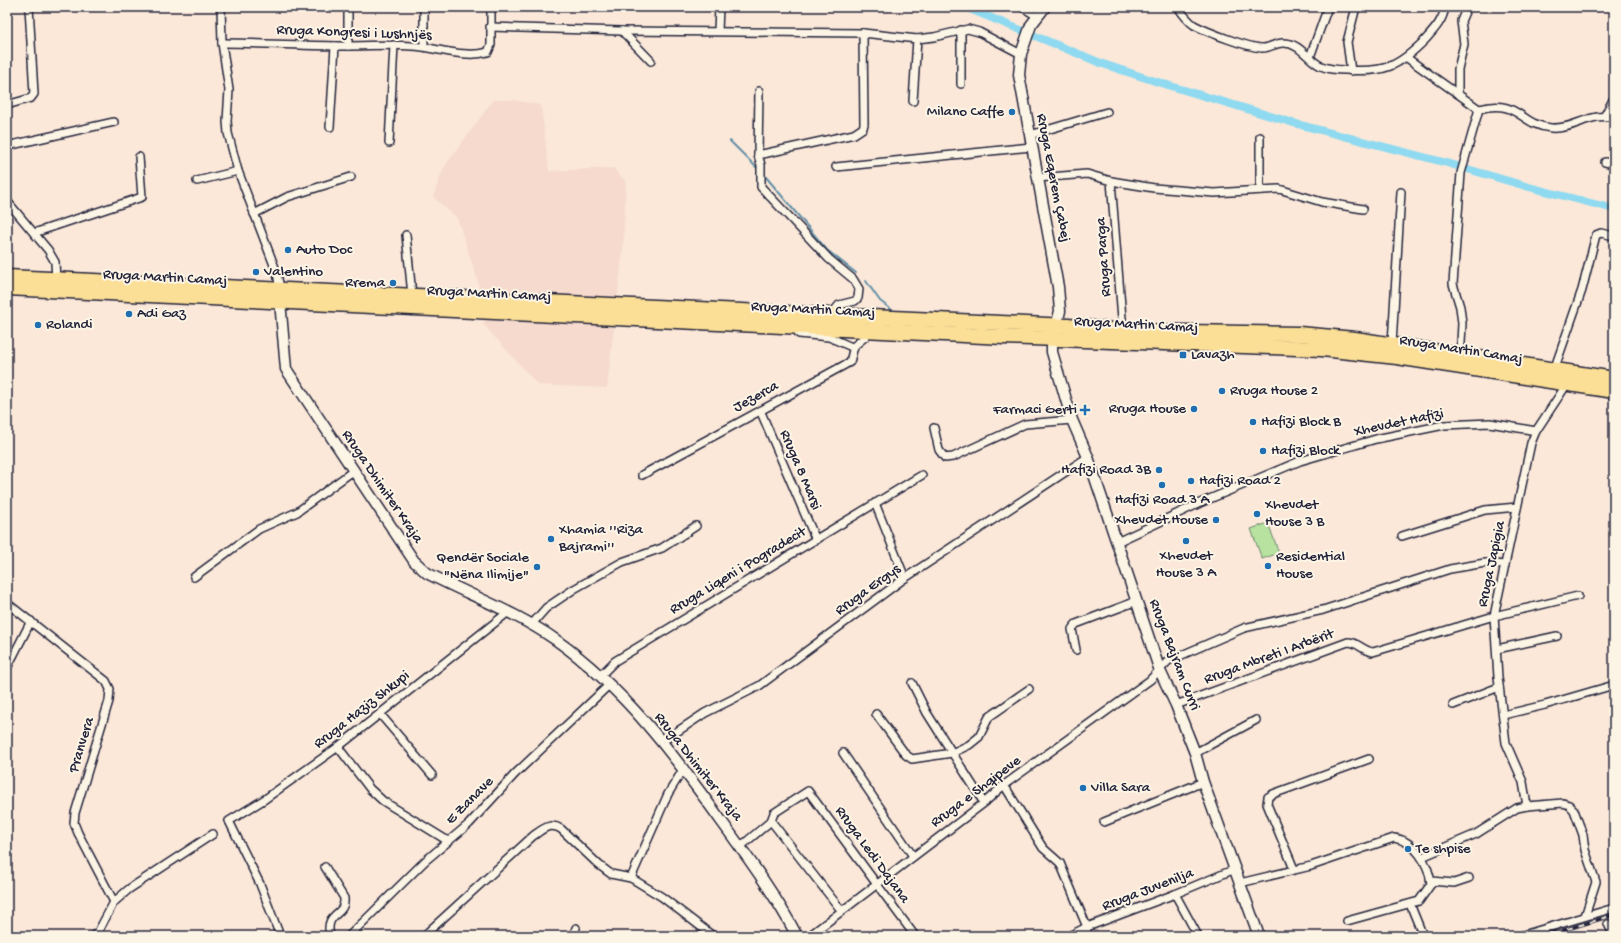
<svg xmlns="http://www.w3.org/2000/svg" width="1621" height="943" font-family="'Gochi Hand',sans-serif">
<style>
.built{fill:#f5dacd}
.green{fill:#b7e29f;stroke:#6c826d}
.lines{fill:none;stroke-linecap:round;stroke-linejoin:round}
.stream{stroke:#6390a8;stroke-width:2}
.canal{stroke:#8fdaf0;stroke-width:8}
.street-casing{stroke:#22223b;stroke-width:10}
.secondary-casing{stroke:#22223b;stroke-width:13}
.highway-casing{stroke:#22223b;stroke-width:17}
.street{stroke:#fcf5e5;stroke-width:7}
.secondary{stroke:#fcf5e5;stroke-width:10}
.highway{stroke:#fbdf96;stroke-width:14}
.rail-casing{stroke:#22223b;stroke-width:3.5}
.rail{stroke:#fcf5e5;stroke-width:2;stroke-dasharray:6;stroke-linecap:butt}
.poi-dot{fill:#1f6fb2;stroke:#fcf5e5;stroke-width:1.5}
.labels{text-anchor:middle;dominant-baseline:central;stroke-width:4;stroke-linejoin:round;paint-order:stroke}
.street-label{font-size:15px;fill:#22223b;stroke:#fcf5e5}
.poi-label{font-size:15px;fill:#22223b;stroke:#fcf5e5;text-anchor:start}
</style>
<rect width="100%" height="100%" fill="#fbe8d9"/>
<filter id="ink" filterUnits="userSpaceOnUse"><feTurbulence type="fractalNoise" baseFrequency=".025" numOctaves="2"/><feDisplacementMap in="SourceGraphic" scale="8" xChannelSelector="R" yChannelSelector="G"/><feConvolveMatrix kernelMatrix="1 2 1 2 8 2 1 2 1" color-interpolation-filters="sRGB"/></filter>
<g filter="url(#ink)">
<polygon class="built" points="493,100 512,100 541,105 549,171 613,168 626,182 623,249 607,388 538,385 484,325 478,281 457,218 433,197 443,169"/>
<polygon class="green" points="1268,523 1279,553 1262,559 1251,529"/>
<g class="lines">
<g class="stream">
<polyline points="730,141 756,167"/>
<polyline points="766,177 827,250 856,273"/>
<polyline points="866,281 880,301 892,310"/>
</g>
<polyline class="canal" points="965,7 1103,64 1164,84 1297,124 1447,163 1529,187 1614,209"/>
<g class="street-casing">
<g id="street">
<polyline points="221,7 222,43 229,90 227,121 228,133 238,171 277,273 280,289"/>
<polyline points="1022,7 1037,16"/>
<path d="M1178,7C1182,13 1187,20 1194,25C1207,32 1249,48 1263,48C1270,48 1277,42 1284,43C1299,43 1307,58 1319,65C1327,69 1338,70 1346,70C1384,73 1398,67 1425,40C1434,30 1443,21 1445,7"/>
<polyline points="490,27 622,31 863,33 917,39 934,37 968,29 979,32 1021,54"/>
<polyline points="622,31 651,61"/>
<polyline points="718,31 719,7"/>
<path d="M222,43C264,43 306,46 347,46C369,46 390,44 412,46C435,47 464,59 488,52L491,45V7"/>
<polyline points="348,46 348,7"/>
<polyline points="424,46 424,7"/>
<polyline points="1310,57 1328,7"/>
<polyline points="1407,58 1479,109"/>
<polyline points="1351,71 1347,42 1356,7"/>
<polyline points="961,84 961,30"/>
<polyline points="759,91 758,155 761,165 761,187 829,259 853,279 859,289 858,298 855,301 839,305 831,315"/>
<polyline points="1458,94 1458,69 1464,44 1461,21 1467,7"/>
<polyline points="913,101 917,39"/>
<polyline points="7,105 31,98 34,94 29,7"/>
<path d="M1479,109C1519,98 1519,125 1551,128C1574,130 1591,111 1614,118"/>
<polyline points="1605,115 1614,98"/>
<polyline points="330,127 335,46"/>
<polyline points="1030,135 1107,112"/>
<polyline points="1260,137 1260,190"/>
<polyline points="389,143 394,45"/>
<polyline points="7,146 114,122"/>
<polyline points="758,155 854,134 863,128 864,124 863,33"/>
<polyline points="1605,162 1614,164"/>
<polyline points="836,167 1031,147"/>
<polyline points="1037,178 1087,174 1111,181 1154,188 1214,193 1279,189 1322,202 1363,209"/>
<polyline points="197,181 238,171"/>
<polyline points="1111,181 1123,331"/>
<polyline points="7,201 48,250 55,262 56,280"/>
<polyline points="254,214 287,197 351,177"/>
<polyline points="34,233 142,197 139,157"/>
<polyline points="406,235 412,295"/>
<polyline points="795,327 799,334 829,337 854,348"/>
<polyline points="1392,344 1401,192"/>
<polyline points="1458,355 1461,343 1462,323 1460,307 1453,284 1461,173 1479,109"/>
<polyline points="1554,370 1582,290 1596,235 1601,233 1614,236"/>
<polyline points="760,410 816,540"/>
<polyline points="934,428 939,450 945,458 953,457 1025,424 1072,420"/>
<polyline points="642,475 850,362 854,346 865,337 867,330"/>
<polyline points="875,503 905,578"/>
<polyline points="1402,536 1485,510 1517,507"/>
<polyline points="1117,542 1200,503 1300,461 1376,439 1444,425 1490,423 1536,431"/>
<polyline points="194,577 259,529 297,512 353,471"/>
<polyline points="7,603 106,681 110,689 109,701 75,813 74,823 78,833 114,902"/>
<polyline points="532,624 546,608 574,589 622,562 662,548 696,526"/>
<polyline points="1497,649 1557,636"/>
<polyline points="1076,650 1072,629 1076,624 1137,601"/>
<polyline points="7,668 31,621"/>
<polyline points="600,676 615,661 922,475"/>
<polyline points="912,683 927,713 984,803"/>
<path d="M1176,705L1348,642C1358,642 1363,651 1373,652L1494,616L1578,596"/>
<polyline points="1453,705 1499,687"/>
<polyline points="380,714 432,775"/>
<polyline points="876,714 906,755 912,759 952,753 969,745 979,737 989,717 1029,689"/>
<polyline points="1503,715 1545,705 1614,685"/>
<polyline points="663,741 705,713 759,686 905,578 1088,457"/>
<polyline points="338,747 370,789 383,801 448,841"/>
<polyline points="843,753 913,856"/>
<polyline points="1195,753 1256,720"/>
<polyline points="1004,785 1043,848 1060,863 1087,927 1086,936"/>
<polyline points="1527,806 1523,782 1506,743 1498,677 1494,616 1531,443 1536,431 1567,384"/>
<polyline points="771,821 841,910"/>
<polyline points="1104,822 1203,782"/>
<polyline points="740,847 771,821 774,813 808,791 915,936"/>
<polyline points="1422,857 1476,834 1517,808 1527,806 1563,803 1569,805 1574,810 1583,835 1585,850 1596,882 1585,916"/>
<path d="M325,867L344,898C346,917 324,911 330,936"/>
<polyline points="1294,869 1267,804 1268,797 1273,794 1369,759"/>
<polyline points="631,878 668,794 684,768"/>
<polyline points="1431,881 1454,883 1469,878"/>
<path d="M1240,883L1311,866L1394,838C1415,841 1429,864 1431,884L1419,901L1347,921"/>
<polyline points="1175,894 1198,936"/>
<polyline points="1410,904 1423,936"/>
<polyline points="1608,924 1614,936"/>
<path d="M428,932L533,836C543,829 550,822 561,829L599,865L611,874L631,878L662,897L713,936"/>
<polyline points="1071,935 1087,927 1175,894 1235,869"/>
<polyline points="93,936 98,932 114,902 129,889 213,834"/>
<polyline points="280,936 260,884 229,821 265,799 338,747 507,613"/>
<polyline points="349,936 425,861 469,824 515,774 610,684"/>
<polyline points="573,936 576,928"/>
<polyline points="809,936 984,803 1004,785 1150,680 1168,661 1244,628 1323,610 1450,569 1485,563 1505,565"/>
<polyline points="1520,936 1614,908"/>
</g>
</g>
<g class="secondary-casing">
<g id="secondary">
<polyline points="1045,7 1031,25 1021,54 1019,75 1058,287 1060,311 1052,343 1052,352 1072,420 1088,457 1160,671 1176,705 1195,753 1203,782 1259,936"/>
<path d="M280,301L286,369L414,561L427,573C469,595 516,612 556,640C624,688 674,755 722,822C749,859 776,896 797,936"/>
</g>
</g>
<g class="highway-casing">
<g id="highway">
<polyline points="7,277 1068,326 1123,331 1299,334 1355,339 1614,379"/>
<polyline points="7,288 1004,337 1322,349 1397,357 1614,391"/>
</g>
</g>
<use href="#street" class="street"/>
<use href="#secondary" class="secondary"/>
<use href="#highway" class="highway"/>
<g class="rail-casing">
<polyline id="rail" points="1544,936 1614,915"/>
</g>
<use href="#rail" class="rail"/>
</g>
</g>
<g class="poi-dot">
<circle cx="1012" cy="112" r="4"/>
<circle cx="288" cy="250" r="4"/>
<circle cx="256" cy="272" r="4"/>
<circle cx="393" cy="283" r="4"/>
<circle cx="129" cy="314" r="4"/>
<circle cx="38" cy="325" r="4"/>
<rect x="1179" y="351" width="8" height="8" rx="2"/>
<circle cx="1222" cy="391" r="4"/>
<circle cx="1194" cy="409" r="4"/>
<path d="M1083 404h4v4h4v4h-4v4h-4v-4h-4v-4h4z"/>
<circle cx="1253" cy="422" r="4"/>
<circle cx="1263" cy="451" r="4"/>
<circle cx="1159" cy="470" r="4"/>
<circle cx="1191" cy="481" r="4"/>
<circle cx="1162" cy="485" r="4"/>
<circle cx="1257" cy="514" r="4"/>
<circle cx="1216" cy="520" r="4"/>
<circle cx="551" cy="539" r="4"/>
<circle cx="1186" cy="541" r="4"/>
<circle cx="1268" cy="566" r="4"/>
<circle cx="537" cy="567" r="4"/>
<circle cx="1083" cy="788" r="4"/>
<circle cx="1408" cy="849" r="4"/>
</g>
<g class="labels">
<g class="street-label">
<text transform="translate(354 33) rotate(2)">Rruga Kongresi i Lushnjës</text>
<text transform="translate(1053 178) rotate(79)">Rruga Eqerem Çabej</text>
<text transform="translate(1104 257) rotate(-94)">Rruga Parga</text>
<text transform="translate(165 278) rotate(3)">Rruga Martin Camaj</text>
<text transform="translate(489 294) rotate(3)">Rruga Martin Camaj</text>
<text transform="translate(813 310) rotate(3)">Rruga Martin Camaj</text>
<text transform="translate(1136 325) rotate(3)">Rruga Martin Camaj</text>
<text transform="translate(1461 350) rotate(9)">Rruga Martin Camaj</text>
<text transform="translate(756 397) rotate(-29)">Jezerca</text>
<text transform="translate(1399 423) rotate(-12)">Xhevdet Hafizi</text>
<text transform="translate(800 470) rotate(67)">Rruga 8 Marsi</text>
<text transform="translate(382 487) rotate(56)">Rruga Dhimiter Kraja</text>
<text transform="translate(1492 564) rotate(-78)">Rruga Japigia</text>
<text transform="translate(738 571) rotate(-31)">Rruga Liqeni i Pogradecit</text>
<text transform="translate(868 590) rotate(-36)">Rruga Ergys</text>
<text transform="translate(1174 655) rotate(69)">Rruga Bajram Curri</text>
<text transform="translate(1269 657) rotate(-20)">Rruga Mbreti I Arbërit</text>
<text transform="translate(362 710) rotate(-38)">Rruga Haziz Shkupi</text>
<text transform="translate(82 745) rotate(-73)">Pranvera</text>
<text transform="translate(698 767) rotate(52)">Rruga Dhimiter Kraja</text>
<text transform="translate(976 792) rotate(-37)">Rruga e Shqipeve</text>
<text transform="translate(470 801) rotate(-45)">E Zanave</text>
<text transform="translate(872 855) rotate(54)">Rruga Ledi Dajana</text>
<text transform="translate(1148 890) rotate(-21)">Rruga Juvenilja</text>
</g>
<g class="poi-label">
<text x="1004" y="112" text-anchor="end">Milano Caffe</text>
<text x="296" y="250">Auto Doc</text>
<text x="264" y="272">Valentino</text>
<text x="385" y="283" text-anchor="end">Rrema</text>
<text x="137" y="314">Adi Gaz</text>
<text x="46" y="325">Rolandi</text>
<text x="1191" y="355">Lavazh</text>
<text x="1230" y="391">Rruga House 2</text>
<text x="1186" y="409" text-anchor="end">Rruga House</text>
<text x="1077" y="410" text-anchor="end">Farmaci Gerti</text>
<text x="1261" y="422">Hafizi Block B</text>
<text x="1271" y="451">Hafizi Block</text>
<text x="1151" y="470" text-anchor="end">Hafizi Road 3B</text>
<text x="1199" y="481">Hafizi Road 2</text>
<text x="1162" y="500" text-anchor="middle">Hafizi Road 3 A</text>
<text x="1265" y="505">Xhevdet<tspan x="1265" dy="17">House 3 B</tspan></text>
<text x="1208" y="520" text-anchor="end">Xhevdet House</text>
<text x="559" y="530">Xhamia ''Riza<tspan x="559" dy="17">Bajrami''</tspan></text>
<text x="1186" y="556" text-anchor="middle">Xhevdet<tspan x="1186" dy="17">House 3 A</tspan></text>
<text x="1276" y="557">Residential<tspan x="1276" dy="17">House</tspan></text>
<text x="529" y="558" text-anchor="end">Qendër Sociale<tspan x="529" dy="17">"Nëna Ilimije"</tspan></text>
<text x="1091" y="788">Villa Sara</text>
<text x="1416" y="849">Te shpise</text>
</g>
</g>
<rect width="1621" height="943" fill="none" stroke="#fcf5e5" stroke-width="24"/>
<rect x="12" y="12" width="1597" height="919" fill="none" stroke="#22223b" stroke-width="1.5" filter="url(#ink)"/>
</svg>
